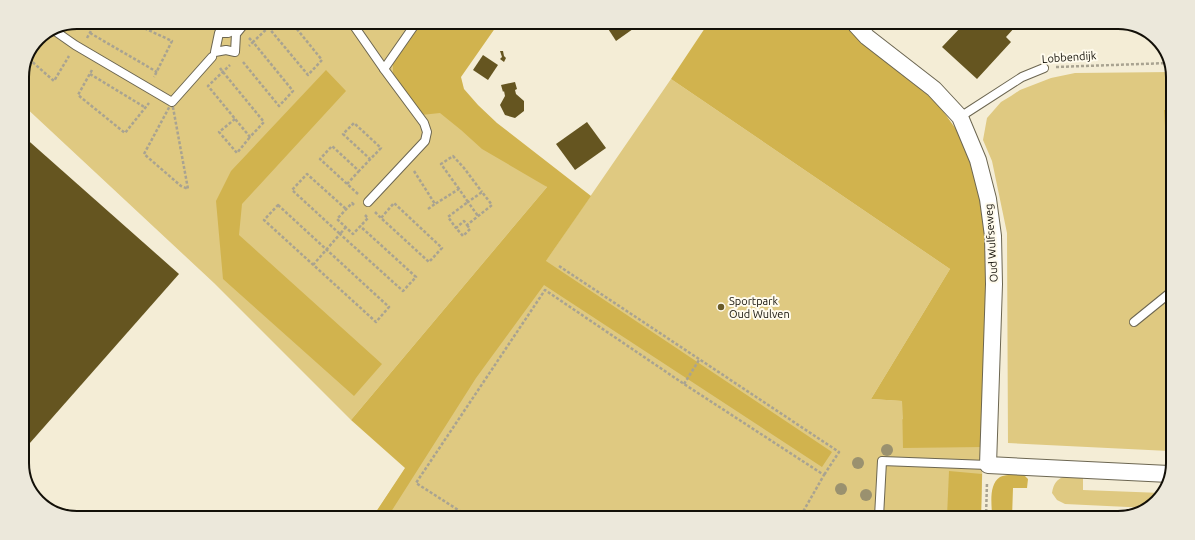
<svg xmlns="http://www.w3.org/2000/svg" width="1195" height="540" font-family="Ubuntu,sans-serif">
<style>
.green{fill:#dfc981}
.forest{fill:#d1b34e}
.building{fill:#655520}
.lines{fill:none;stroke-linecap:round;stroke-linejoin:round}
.lane-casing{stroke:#6c6651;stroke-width:10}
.street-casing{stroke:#6c6651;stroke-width:18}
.path{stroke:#a9a391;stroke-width:2.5;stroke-dasharray:3 2;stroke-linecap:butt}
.lane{stroke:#fff;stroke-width:8}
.street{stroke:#fff;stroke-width:16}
.tree{fill:#9a916f}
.poi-dot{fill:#695b28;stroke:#fffbed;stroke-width:1.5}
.labels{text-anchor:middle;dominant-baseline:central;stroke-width:4;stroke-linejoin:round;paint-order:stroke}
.street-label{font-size:11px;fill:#131008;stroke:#fffbed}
.poi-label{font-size:11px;fill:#131008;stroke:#fffbed;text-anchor:start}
.rim{fill:none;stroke:#131008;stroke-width:2}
</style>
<rect width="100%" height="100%" fill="#f4edd6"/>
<g class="green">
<polygon points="77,22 438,23 409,65 547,187 351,420 214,283 22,104 22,74 38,38"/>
<polygon points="1172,72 1169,451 1008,443 1007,233 992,161 983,140 987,118 1001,102 1011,96 1020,90 1051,78 1075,73"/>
<polygon points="671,79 950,269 871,399 902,401 902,419 983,447 981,517 374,515 488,345"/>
<path d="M1083,475V490L1162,493L1149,508L1065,504L1057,500L1052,493C1055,474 1068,476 1083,475Z"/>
</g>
<g class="forest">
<polygon points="422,23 441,23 445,26 447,23 498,24 461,77 464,89 478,105 497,123 591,196 546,261 832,452 822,467 544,285 476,378 389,515 374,515 405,468 351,420 547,187 482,149 461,130 440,113 421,115 396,80 393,73 393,64"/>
<polygon points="707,25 848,25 881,57 930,97 943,111 958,132 977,175 988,235 983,447 903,448 902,401 871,399 950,269 671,79"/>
<polygon points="326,70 346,91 242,204 239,235 382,364 354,396 223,279 216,201 231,171"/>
<polygon points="1164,110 1173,110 1171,220"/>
<polygon points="949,471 982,474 981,517 947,517"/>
<path d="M1023,474L1028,479L1027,488H1013L1012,518L992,517C992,505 988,485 1000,477C1006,474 1016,475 1023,474Z"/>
</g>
<g class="building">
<polygon points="605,24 640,24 616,41"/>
<polygon points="962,26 1016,26 1006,37 1011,42 977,79 942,47"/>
<polygon points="500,51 503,51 504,56 506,58 504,62 500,59 502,57"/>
<polygon points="483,55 498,65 488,80 473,70"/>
<polygon points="515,82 517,89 515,90 516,94 524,101 524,111 515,118 505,115 500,105 505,96 504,91 503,92 501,85"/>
<polygon points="587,122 606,148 575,170 556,144"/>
<polygon points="22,135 179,274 22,452"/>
</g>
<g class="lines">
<g class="lane-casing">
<g id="lane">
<polyline points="352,23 384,69"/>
<polyline points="241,27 228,33 219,33 215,52 226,50 235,52 236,34 245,23"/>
<polyline points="55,31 75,45 172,102 212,57"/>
<polyline points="960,117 1022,77 1044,68"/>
<polyline points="368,202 425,141 427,132 424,123 384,69 416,23"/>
<polyline points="1134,322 1171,292"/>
<polyline points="879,517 882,461 988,465"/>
</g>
</g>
<g class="street-casing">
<polyline id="street" points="856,25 867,37 934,89 960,117 978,160 988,199 993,236 994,284 988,465 1169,474"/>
</g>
<g class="path">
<polyline points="131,22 172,41 154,77"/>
<polyline points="268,27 308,75 322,60 292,23"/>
<polyline points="90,33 157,72"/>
<polyline points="87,38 96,22"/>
<polyline points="249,38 253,42 273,23"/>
<polyline points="30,57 45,40"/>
<polyline points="29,59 54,81 69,56"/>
<polyline points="243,62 279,106 293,91 253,42 249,46"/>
<polyline points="1056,67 1169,63"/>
<polyline points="220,68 223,72 264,122 250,137 208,86 230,65"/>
<polyline points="92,70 78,95 125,133 149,103"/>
<polyline points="90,74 146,108"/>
<polygon points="172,102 188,189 181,186 144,154"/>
<polyline points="235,119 219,132 237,153 250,137"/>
<polyline points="414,171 435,204 459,189 468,202 448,217 456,228"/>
<polyline points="347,184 359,171"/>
<polyline points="459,189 441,164 453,156 464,168 482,192"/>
<polyline points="358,194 320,159 332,146 359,171 381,148 354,123 343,134 370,159"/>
<polygon points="278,205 389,307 376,322 264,220"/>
<polyline points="354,205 352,203 337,219 353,234 368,218 365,215"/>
<polyline points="428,209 435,204"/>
<polyline points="375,212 381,218 429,262 442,248 394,203 381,218"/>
<polyline points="467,225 470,229 463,236 456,228 464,221 467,225 492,205 482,192 468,202 478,216"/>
<polyline points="346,227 340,234 292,190 307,174 346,209"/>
<polyline points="313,265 340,234 403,291 416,277 360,226"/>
<polyline points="559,266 839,452 824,475"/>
<polyline points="684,384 699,360"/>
<polyline points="466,515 416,483 545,290 684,384 824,475 800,517"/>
<polyline points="986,517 987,482"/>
</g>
<use href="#lane" class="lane"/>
<use href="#street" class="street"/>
</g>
<g class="tree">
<circle cx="887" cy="450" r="6"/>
<circle cx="858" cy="463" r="6"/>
<circle cx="841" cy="489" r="6"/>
<circle cx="866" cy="495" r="6"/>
</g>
<circle class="poi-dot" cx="721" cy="307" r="4"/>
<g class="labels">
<g class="street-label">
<text transform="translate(1069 57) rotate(-4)">Lobbendijk</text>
<text transform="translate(991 243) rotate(-94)">Oud Wulfseweg</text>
</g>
<g class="poi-label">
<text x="729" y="301">Sportpark<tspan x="729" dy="13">Oud Wulven</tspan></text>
</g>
</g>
<path d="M0 0H1195V540H0ZM77 29H1118A48 48 0 0 1 1166 77V463A48 48 0 0 1 1118 511H77A48 48 0 0 1 29 463V77A48 48 0 0 1 77 29Z" fill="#ece8db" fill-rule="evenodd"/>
<path class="rim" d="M77 29H1118A48 48 0 0 1 1166 77V463A48 48 0 0 1 1118 511H77A48 48 0 0 1 29 463V77A48 48 0 0 1 77 29Z"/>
</svg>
